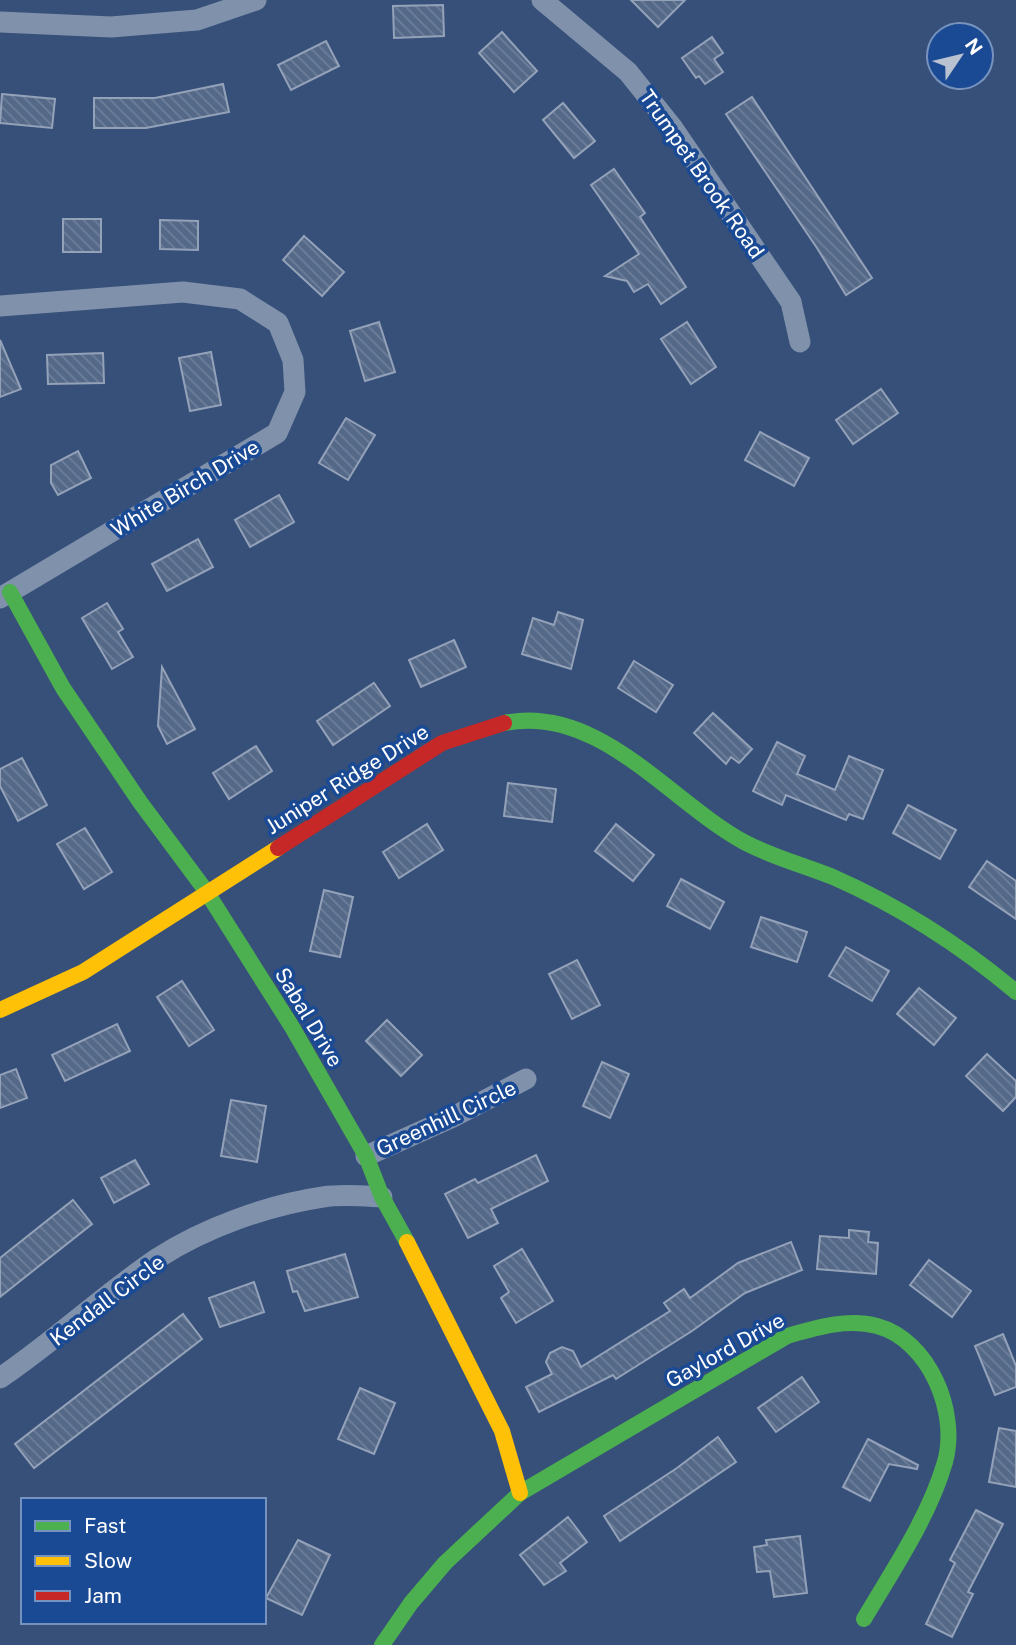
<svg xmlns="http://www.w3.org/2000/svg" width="1016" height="1645" font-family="'Public Sans',sans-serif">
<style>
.building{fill:url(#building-back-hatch);stroke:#94a2b9;stroke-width:2}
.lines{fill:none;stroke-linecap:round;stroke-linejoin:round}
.street{stroke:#8091ab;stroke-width:21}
.fast{stroke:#4caf50;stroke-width:16}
.slow{stroke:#ffc107;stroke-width:16}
.jam{stroke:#c62828;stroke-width:16}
.labels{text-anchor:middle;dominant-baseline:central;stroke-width:7;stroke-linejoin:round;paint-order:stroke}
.street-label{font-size:21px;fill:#fff;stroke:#1b4a95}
</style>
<defs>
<pattern id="building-back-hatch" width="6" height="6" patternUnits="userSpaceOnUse" patternTransform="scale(1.75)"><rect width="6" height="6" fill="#546888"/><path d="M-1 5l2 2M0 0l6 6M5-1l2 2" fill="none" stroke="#6e7f9a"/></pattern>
</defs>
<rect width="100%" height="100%" fill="#375079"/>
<g class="building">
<polygon points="631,0 685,0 658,27"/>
<polygon points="443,5 444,36 394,38 393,6"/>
<polygon points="502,32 537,71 514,92 479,53"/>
<polygon points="712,37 723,53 714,59 723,72 705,84 699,76 696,78 682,58"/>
<polygon points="326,41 339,66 291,90 278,65"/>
<polygon points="223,84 229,112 146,128 94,128 94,98 155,98"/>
<polygon points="2,94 55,99 52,128 0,123"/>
<polygon points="752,97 872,278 846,295 817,248 726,114"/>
<polygon points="563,103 595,141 574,158 543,120"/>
<polygon points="614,169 645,213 640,217 686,287 661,304 648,284 634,292 627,281 605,276 639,254 591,185"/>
<rect x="63" y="219" width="38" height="33"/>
<polygon points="160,220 198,221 198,250 160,249"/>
<polygon points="304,236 344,272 322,296 283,260"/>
<polygon points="379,322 395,372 365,381 350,331"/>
<polygon points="687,322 716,367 691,384 661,339"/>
<polygon points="0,340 21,389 0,397"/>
<polygon points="211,352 221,405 190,411 179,358"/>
<polygon points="103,353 104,383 48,384 47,355"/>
<polygon points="881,389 898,413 853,444 836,420"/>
<polygon points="346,418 375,435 348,480 319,463"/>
<polygon points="760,432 809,458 794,486 745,460"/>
<polygon points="78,451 91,478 58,495 51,483 51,465"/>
<polygon points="279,495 294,522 250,547 235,520"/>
<polygon points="198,539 213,567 167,591 152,564"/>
<polygon points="107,603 123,629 118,632 133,657 112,669 82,618"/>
<polygon points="558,612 583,620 571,669 522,654 533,618 554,625"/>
<polygon points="454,640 466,667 421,687 409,660"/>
<polygon points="634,661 673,685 656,712 618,688"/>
<polygon points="162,667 195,729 167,744 158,726"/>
<polygon points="374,683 390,706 333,745 317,721"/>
<polygon points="713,713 752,749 739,763 731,757 726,764 694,733"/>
<polygon points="777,742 805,756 797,774 835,790 849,756 883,770 863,819 849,814 846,820 786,795 782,805 753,791"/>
<polygon points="256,746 272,771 229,799 213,773"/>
<polygon points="22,758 47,805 18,821 0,786 0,769"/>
<polygon points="508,783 556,789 552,822 504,816"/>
<polygon points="908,805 956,830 940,859 893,833"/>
<polygon points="427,824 443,850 399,878 383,852"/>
<polygon points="616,824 654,855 633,881 595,851"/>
<polygon points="85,828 112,872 84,889 57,844"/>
<polygon points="987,861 1016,881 1016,919 969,887"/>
<polygon points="681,879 724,902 710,929 667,906"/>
<polygon points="324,890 353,897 340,957 310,951"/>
<polygon points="761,917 807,932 797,962 751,947"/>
<polygon points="846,947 889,971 872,1001 829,976"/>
<polygon points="577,960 600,1005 572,1019 549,974"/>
<polygon points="182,981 214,1030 189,1046 157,997"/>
<polygon points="919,988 956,1018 934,1045 897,1014"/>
<polygon points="387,1020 422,1055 401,1076 366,1041"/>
<polygon points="117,1024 130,1051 65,1081 52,1055"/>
<polygon points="987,1054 1016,1081 1016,1097 1003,1111 966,1076"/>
<polygon points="602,1062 629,1074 610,1118 583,1106"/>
<polygon points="16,1069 27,1098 0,1108 0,1075"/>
<polygon points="231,1100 266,1106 257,1162 221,1156"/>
<polygon points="536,1155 548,1181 491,1209 498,1223 468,1238 445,1194 475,1179 478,1183"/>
<polygon points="135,1160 149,1184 114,1203 101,1178"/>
<polygon points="73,1200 92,1224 0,1297 0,1258"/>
<polygon points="849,1230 869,1232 868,1242 878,1243 876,1274 817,1269 820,1236 849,1238"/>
<polygon points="791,1242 802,1270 745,1293 692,1331 616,1379 613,1375 539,1412 526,1387 552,1374 546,1362 550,1353 562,1347 573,1351 581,1367 670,1311 664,1303 684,1289 690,1298 738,1263"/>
<polygon points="522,1249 553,1301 516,1323 501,1298 509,1292 494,1266"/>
<polygon points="345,1254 358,1297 305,1311 297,1291 293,1292 287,1271"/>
<polygon points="929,1260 971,1291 952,1317 910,1285"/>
<polygon points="254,1282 264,1312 220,1327 209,1298"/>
<polygon points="183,1314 202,1339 34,1468 15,1444"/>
<polygon points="1003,1334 1016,1366 1016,1387 995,1395 975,1346"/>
<polygon points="802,1377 819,1402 776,1432 758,1408"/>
<polygon points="360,1388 395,1403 374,1454 338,1439"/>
<polygon points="999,1428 1016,1431 1016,1487 989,1482"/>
<polygon points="718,1437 736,1462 620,1541 604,1516 677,1468"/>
<polygon points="868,1439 918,1465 917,1469 889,1464 870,1501 843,1487"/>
<polygon points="976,1510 1003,1524 968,1592 973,1594 952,1637 926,1624 955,1563 950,1560"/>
<polygon points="568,1517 587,1542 560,1563 566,1571 544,1585 520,1555"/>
<polygon points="800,1536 807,1593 774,1597 770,1571 757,1572 754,1547 767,1545 766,1540"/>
<polygon points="298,1540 330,1555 302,1615 266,1598"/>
</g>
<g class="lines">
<g class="street">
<polyline points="542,0 628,72 672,127 791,302 800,342"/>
<polyline points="0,22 111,27 197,20 256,0"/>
<polyline points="0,306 183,292 240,299 278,323 293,360 295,392 277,433 0,598"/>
<polyline points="366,1156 453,1117 526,1079"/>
<path d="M0,1378C55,1341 103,1295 158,1258C204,1228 268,1205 323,1197C342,1194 363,1196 382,1197"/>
</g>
<g class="fast">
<polyline points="10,592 63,688 140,802 206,891 292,1027 366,1156 382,1197 407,1242"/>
<path d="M504,723C599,704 669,801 744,842C772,857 803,865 833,877C901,907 959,944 1016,992"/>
<path d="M382,1645L411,1603L445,1563L520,1493L787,1336C815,1328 847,1318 877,1326C929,1340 959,1412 945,1462C929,1517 893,1570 864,1619"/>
</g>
<g class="slow">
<polyline points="0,1010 83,972 278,848"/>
<polyline points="407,1242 502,1431 520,1493"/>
</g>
<polyline class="jam" points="278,848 442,743 504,723"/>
</g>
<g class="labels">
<g class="street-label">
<text transform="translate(702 174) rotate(55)">Trumpet Brook Road</text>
<text transform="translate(185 488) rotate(-31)">White Birch Drive</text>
<text transform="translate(347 779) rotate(-32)">Juniper Ridge Drive</text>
<text transform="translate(309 1017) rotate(59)">Sabal Drive</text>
<text transform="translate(446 1118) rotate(-25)">Greenhill Circle</text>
<text transform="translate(107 1300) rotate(-37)">Kendall Circle</text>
<text transform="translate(725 1350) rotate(-29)">Gaylord Drive</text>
</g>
</g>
<rect x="21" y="1498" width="245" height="126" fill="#1b4a95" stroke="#7692bf" stroke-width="2"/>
<rect x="35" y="1521" width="35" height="10" fill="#4caf50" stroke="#7692bf" stroke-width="2"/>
<text x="84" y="1533" font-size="21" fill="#ffffff">Fast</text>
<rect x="35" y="1556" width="35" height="10" fill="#ffc107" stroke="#7692bf" stroke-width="2"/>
<text x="84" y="1568" font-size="21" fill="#ffffff">Slow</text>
<rect x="35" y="1591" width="35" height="10" fill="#c62828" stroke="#7692bf" stroke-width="2"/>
<text x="84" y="1603" font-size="21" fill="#ffffff">Jam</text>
<g transform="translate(960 56) rotate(55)"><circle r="33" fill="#1b4a95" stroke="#7692bf" stroke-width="2"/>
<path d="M0-5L12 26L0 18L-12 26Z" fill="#b9c2d0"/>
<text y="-10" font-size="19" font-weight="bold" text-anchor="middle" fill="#ffffff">N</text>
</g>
</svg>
